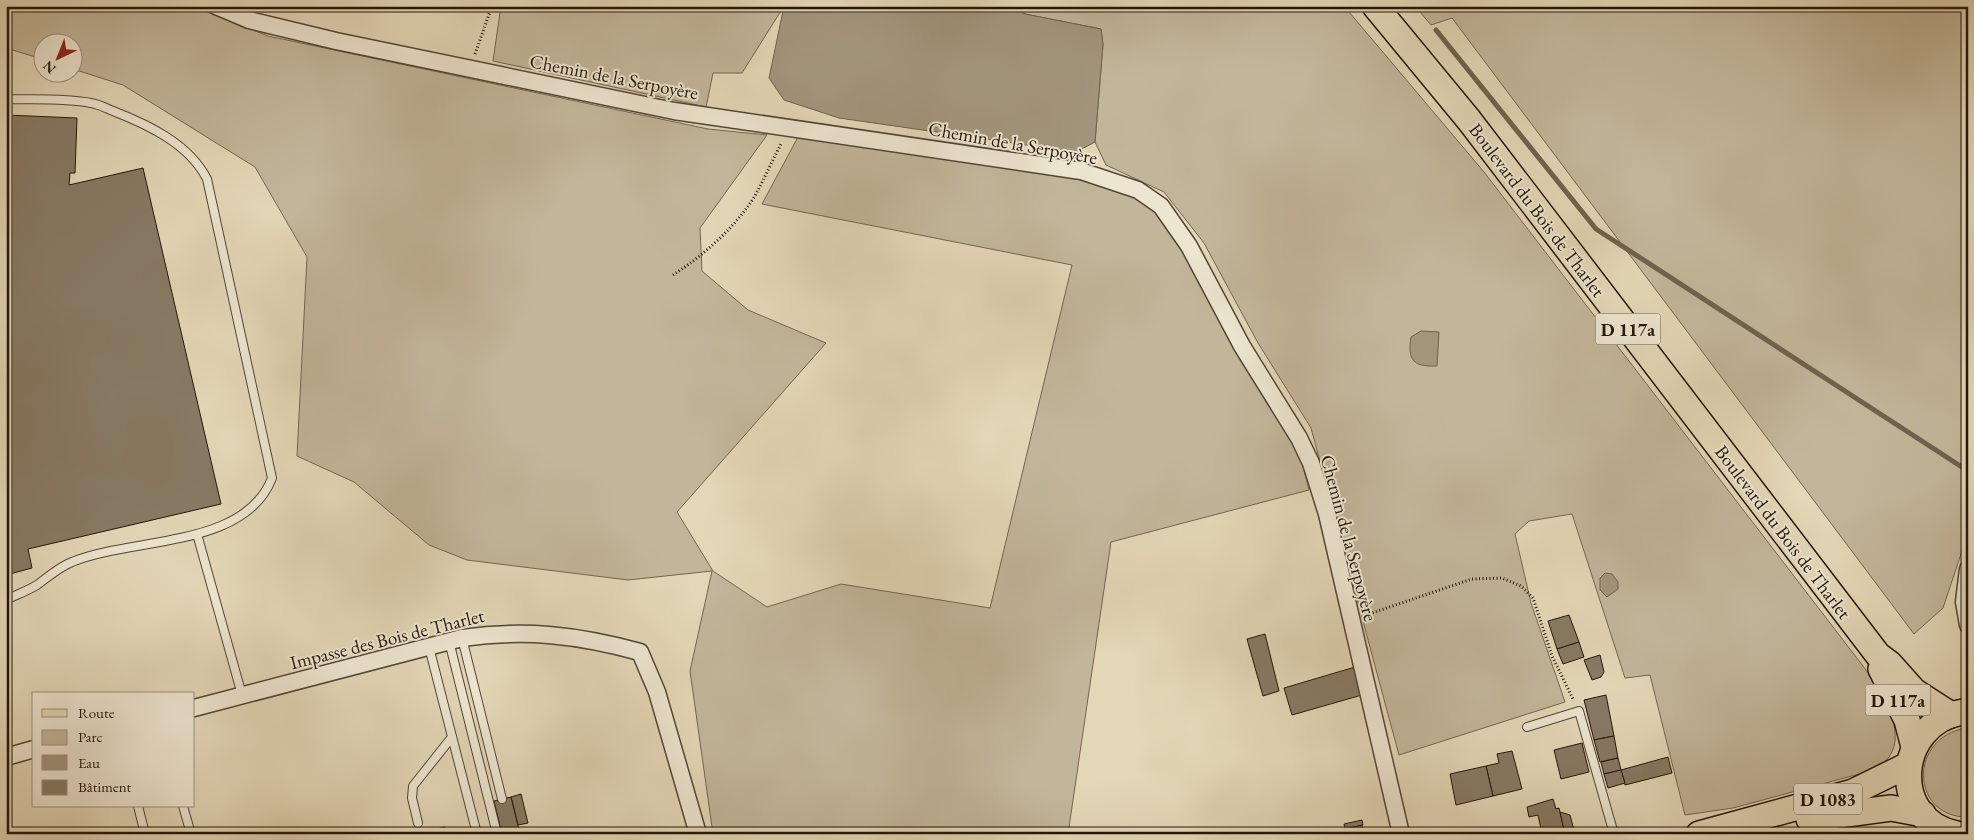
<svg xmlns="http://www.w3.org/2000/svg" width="1974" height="840" font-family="'EB Garamond',serif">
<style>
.green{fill:#c2b69a;stroke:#726652}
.water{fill:#a2957c;stroke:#6f624e}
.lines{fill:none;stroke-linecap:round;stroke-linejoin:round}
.stream{stroke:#6f624e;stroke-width:5}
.building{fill:#877a64;stroke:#23160a}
.lane-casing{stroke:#534635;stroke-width:10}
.street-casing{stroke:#534635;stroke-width:19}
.primary-casing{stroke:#23160a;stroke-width:28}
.path{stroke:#23160a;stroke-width:3;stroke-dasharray:1 2.5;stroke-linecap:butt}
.lane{stroke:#ede5d0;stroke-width:8}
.street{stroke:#ede5d0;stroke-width:16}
.primary{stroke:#e3d7b7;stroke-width:25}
.labels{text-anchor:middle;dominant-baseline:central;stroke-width:4;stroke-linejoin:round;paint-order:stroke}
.shield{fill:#ede5d0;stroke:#605445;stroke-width:1}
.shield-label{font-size:18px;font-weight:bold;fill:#23160a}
.street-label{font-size:19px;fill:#23160a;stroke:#ede5d0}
</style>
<rect width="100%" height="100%" fill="#e3d7b7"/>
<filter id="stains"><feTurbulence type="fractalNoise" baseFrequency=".004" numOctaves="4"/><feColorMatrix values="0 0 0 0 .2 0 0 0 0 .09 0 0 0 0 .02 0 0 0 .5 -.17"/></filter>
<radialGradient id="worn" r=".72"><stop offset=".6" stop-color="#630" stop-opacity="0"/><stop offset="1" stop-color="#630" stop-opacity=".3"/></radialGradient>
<g class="green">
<polygon points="6,6 192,6 268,36 708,129 767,135 700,228 702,271 748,310 826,343 677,512 713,571 767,607 841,584 990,608 1072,265 762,204 798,137 1088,179 1135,195 1154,208 1188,254 1298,447 1309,490 1111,542 1068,834 713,834 690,671 712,571 628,580 467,560 429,545 354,482 297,456 307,257 255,167 123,85 73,69 72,42 42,42 42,59 6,48"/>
<polygon points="501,6 784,6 742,73 713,73 706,107 493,61"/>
<path d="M1008,6H1344L1484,172L1866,670C1879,694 1908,730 1889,757C1885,762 1879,766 1874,770L1733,808L1685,815L1650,675L1625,678L1572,514L1529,521L1515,534L1531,603L1565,702L1399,755L1311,428L1258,343L1204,243L1164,192L1106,165L1095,142L1103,44L1101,29L1025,14Z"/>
<polygon points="1415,6 1968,6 1968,533 1943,608 1914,634 1452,18 1431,25"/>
<path d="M1961,729H1968V817C1913,818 1907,743 1961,729Z"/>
</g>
<g class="water">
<polygon points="784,6 1008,6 1025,14 1101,29 1103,44 1095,142 1076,152 839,118 784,100 769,78"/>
<path d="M1421,331L1439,332L1437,366C1414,367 1407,361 1411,337Z"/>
<polygon points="1605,573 1612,574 1618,582 1618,589 1607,597 1600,590 1600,578"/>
</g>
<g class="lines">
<polyline class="stream" points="1436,30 1596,229 1968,471"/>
</g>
<g class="building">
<polygon points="6,115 77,118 75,173 70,173 69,185 143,168 221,504 28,549 32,568 6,575"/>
<polygon points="1569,615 1579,642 1557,649 1548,621"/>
<polygon points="1265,634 1279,691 1263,696 1247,639"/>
<polygon points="1579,642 1584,657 1563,664 1557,649"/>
<polygon points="1600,655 1604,672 1601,677 1592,680 1584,660"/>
<polygon points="1355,667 1362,695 1292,715 1284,688"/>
<polygon points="1606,695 1614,736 1594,740 1584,700"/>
<polygon points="1614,736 1618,758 1600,762 1594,740"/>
<polygon points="1582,743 1589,772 1561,779 1554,750"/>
<polygon points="1512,751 1522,789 1493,796 1486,766 1499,763 1497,754"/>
<polygon points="1668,757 1672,773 1625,785 1621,770"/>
<polygon points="1618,758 1621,770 1604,774 1601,762"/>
<polygon points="1486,766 1493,796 1456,805 1450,774"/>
<polygon points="1621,770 1625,783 1608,788 1604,774"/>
<polygon points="521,794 528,823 518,825 511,797"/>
<polygon points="511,797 520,834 502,834 494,801"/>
<polygon points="1553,799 1556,809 1559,808 1565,834 1542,834 1538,815 1529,817 1527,807"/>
<polygon points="1560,812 1570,815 1575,834 1565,834"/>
<polygon points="1362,820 1363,825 1345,829 1344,824"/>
<polygon points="1362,825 1364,834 1355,834 1354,827"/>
<polygon points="445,827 447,834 416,834"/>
<polygon points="1354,827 1355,834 1346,834 1345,829"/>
<polygon points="1345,829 1346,834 1339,834 1338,831"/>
</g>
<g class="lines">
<g class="lane-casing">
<g id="lane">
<path d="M6,99C34,100 64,98 91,103C98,104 106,108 113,111C149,125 189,144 207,179L272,478C245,549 131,537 72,562C59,567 48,577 37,585C27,591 16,595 6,600"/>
<polyline points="197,534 242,695"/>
<polyline points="462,638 502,799"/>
<polyline points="449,641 497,834"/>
<polyline points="429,647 477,834"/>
<polyline points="1527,727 1579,711 1614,834"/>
<polyline points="138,806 145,834"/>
<polyline points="183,806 191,834"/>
<polyline points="418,823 412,798 413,786 452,737"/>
</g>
</g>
<g class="street-casing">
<g id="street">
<polyline points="216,6 249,20 336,41 674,111 1081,171 1138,190 1161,206 1189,246 1242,346 1299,438 1311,463 1327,514 1401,834"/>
<polyline points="1968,569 1964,602 1968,625"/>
<path d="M194,708L462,638C525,629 578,635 640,652L657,692L698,834"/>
<polyline points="6,757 34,749"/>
</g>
</g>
<g class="primary-casing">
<g id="primary">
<polyline points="1375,6 1469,120 1878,655 1890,664 1914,691 1951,715"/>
<polyline points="1881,669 1907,720 1914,747"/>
<polyline points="1809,819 1891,808 1923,814"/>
<polyline points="1699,834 1853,792 1908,765"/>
<path d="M1957,834C1889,822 1894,723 1963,712"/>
</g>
</g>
<g class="path">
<polyline points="475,54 492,6"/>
<path d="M673,275C704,255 737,226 756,194C765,177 773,159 782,142"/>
<polyline points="1366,615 1472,579 1502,578 1521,586 1533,598 1552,656 1574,701"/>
</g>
<use href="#lane" class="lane"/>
<use href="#street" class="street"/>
<use href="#primary" class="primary"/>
</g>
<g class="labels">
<g class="shield">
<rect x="1595.5" y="313.5" width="65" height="31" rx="4"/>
<rect x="1865.5" y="684.5" width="65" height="31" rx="4"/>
<rect x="1794" y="783.5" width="68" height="31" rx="4"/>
</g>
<g class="shield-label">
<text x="1628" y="329">D 117a</text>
<text x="1898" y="700">D 117a</text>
<text x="1828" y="799">D 1083</text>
</g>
<g class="street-label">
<text transform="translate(614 77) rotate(11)">Chemin de la Serpoyère</text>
<text transform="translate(1013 143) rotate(10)">Chemin de la Serpoyère</text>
<text transform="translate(1537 210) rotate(53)">Boulevard du Bois de Tharlet</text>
<text transform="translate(1783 532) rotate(53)">Boulevard du Bois de Tharlet</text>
<text transform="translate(1349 538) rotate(75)">Chemin de la Serpoyère</text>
<text transform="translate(387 639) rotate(-14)">Impasse des Bois de Tharlet</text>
</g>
</g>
<rect width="1974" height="840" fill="none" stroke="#e3d7b7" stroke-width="25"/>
<rect x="8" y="8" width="1959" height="825" fill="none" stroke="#23160a" stroke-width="2.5"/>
<rect x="12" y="12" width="1949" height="815" fill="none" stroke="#23160a"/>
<rect x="32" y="692" width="162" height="115" fill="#ede5d0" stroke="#9c9281"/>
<rect x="42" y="709" width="25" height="8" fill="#e3d7b7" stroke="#9c9281"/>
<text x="78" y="718" font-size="15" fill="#23160a">Route</text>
<rect x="42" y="730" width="25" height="15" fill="#c2b69a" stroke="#9c9281"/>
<text x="78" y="742" font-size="15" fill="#23160a">Parc</text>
<rect x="42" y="755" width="25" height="15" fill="#a2957c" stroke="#9c9281"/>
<text x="78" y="768" font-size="15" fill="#23160a">Eau</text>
<rect x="42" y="780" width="25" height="15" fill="#877a64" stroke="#9c9281"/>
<text x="78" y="792" font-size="15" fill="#23160a">Bâtiment</text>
<g transform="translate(58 58) rotate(223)"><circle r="24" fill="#ede5d0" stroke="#9c9281"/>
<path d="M0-4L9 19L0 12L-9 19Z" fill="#8f2418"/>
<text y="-8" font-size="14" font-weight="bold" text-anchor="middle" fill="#23160a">N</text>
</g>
<rect width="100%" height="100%" filter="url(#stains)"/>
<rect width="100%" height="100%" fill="url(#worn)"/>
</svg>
